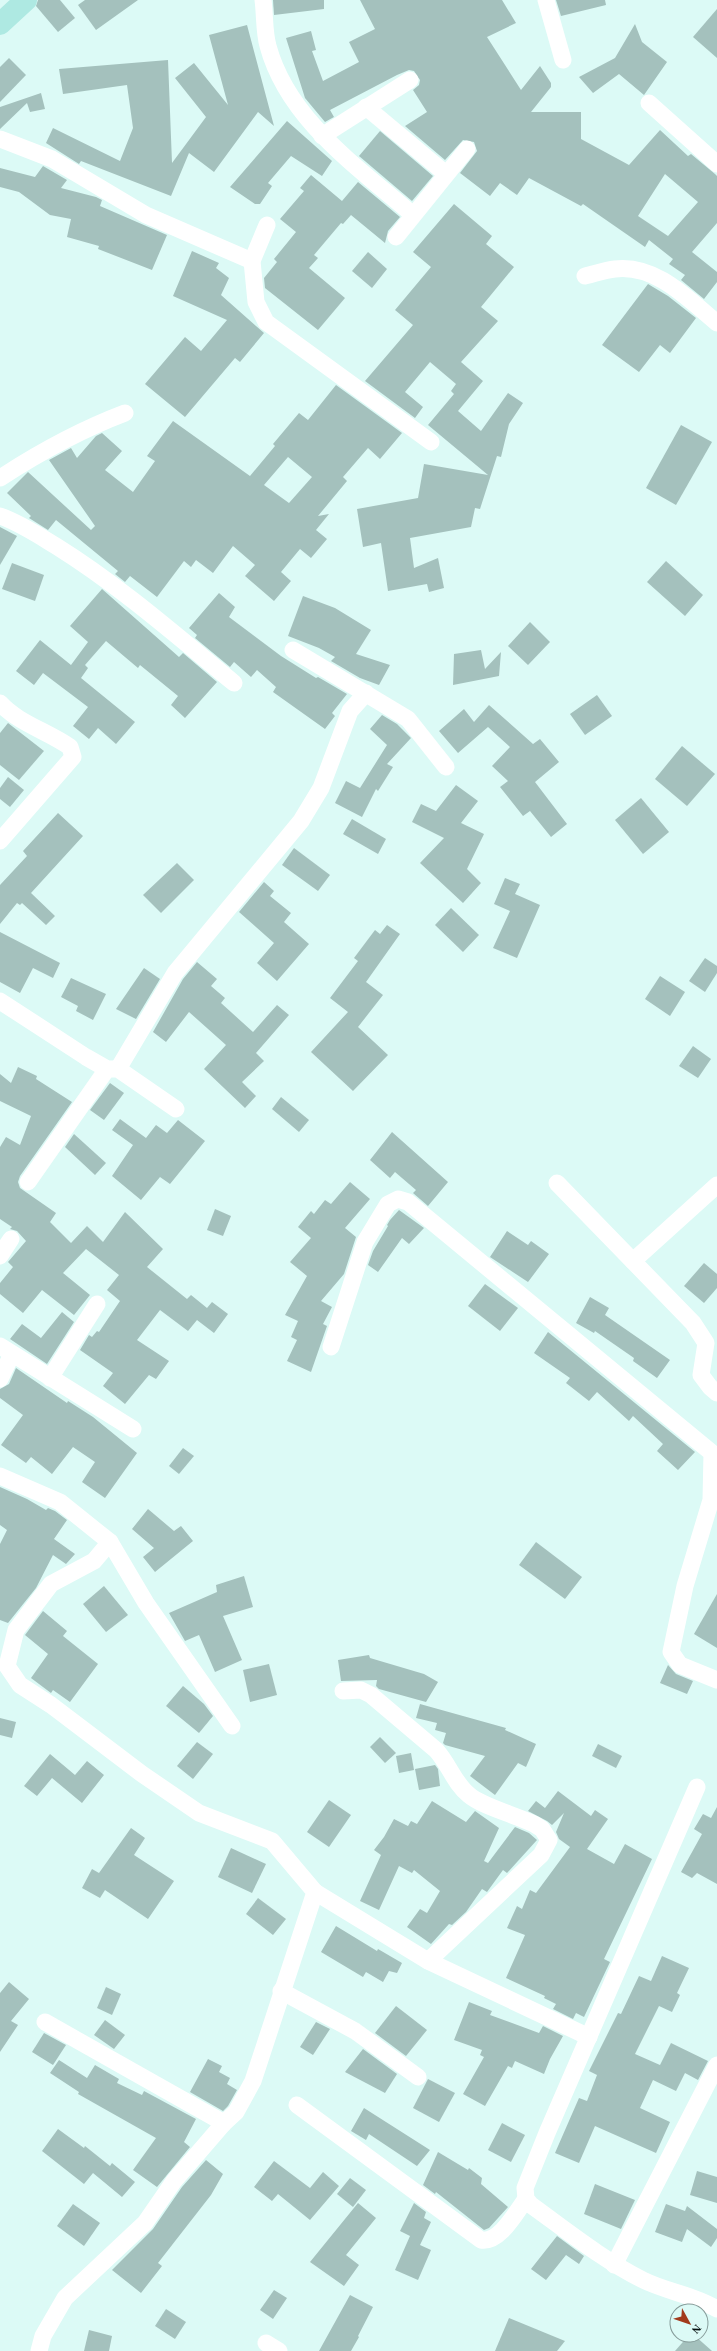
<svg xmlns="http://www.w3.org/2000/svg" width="717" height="2351" font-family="'Times New Roman',serif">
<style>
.building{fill:#a4c1bd;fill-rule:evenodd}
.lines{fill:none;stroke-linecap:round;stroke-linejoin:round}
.minor{stroke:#fff;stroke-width:17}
.major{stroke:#aee9e2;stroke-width:22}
</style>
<rect width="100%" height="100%" fill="#dcfaf6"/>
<g class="building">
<polygon points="38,0 60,0 75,18 58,32 36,6"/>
<polygon points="85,0 138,0 96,30 78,5"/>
<polygon points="273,0 324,0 324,9 274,15"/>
<path d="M360,0H502L516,23L487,37L521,90L540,66L551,83V87L531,112H581V139L629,165L660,130L688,156L691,154L715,174L717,176V223L692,252L717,272V282L704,299L681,280L685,275L669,264L673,259L649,240L645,247L583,204L581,206L529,178L517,195L500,183L490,196L460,173L477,151L474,142L463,140L445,160L405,126L427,112L413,90L419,85L420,80L414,71L409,70L397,75L330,110L334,117L325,122L305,98L286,38L311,31L316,50L312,51L323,81L359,62L349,42L375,29ZM665,174L698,202L668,236L638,216Z"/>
<polygon points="556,0 605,0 606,5 561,16"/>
<polygon points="717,9 717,58 693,37"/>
<polygon points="635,24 642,42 667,62 644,95 619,74 593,93 579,77 615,58"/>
<polygon points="247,25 274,126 258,112 214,172 189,153 171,196 81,161 79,164 46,143 53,128 120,161 133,128 127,85 63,94 59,69 168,60 172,163 206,117 175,78 194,63 228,105 209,35"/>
<polygon points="9,58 26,75 0,102 0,67"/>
<polygon points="41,93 45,109 30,112 27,103 0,129 0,107"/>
<polygon points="287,121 332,161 322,176 291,156 268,183 272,186 260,204 255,204 230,187"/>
<polygon points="380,131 433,176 412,201 359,156"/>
<polygon points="43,166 67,180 61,188 96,197 102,200 100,206 167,235 152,270 98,249 99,246 67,237 71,219 50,215 19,192 0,187 0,168 35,177"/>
<polygon points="311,175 342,201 358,182 400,217 388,231 385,243 351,215 343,224 341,223 314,255 318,258 309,268 345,298 318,330 265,288 264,278 277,262 274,259 296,232 280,219 304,191 300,188"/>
<polygon points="454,204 492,236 486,244 514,267 481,307 498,321 461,362 483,381 458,411 481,431 508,393 523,403 509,424 501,457 497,456 480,509 475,508 471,527 410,538 414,568 438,558 444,588 429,592 427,584 388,591 381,543 363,547 357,509 418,498 424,464 488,475 428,425 454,394 451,391 456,384 430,362 405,392 423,407 415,418 365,381 413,325 395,310 431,267 413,252"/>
<polygon points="192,251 219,263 216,268 229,278 221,295 264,333 240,362 235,358 185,417 145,384 185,337 201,351 227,320 173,296"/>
<polygon points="368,252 387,269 372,288 352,271"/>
<polygon points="648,284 668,296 696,318 670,353 660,345 639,372 602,345"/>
<path d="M336,385L402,433L380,459L368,448L343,477L347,481L318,516L329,514L316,530L327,539L311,558L300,549L281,572L291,581L274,601L245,576L255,565L233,546L213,573L196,560L191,567L184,561L157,597L130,576L125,582L115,574L118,571L56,520L48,530L29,518L31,516L7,493L28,472L91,530L95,526L49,460L71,448L77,458L96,436L102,433L122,451L105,470L133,492L155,461L147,456L173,421L250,476L275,446L273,444L299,413L308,420ZM288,457L312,477L289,503L264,485Z"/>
<polygon points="681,425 712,442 676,505 646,488"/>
<polygon points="0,527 17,536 0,565"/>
<polygon points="666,561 703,595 685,616 647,582"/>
<polygon points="12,563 44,575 35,601 2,589"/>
<polygon points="102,589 179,657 183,653 217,682 185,718 171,705 178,696 140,665 138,668 106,641 85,665 88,668 81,678 135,722 116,744 98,728 89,739 73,726 88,707 43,673 34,685 16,671 40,640 71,665 88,642 70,626"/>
<polygon points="219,593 235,607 229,617 281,656 316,678 318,677 347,694 332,713 335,716 325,729 273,692 276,687 257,670 251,677 234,662 230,667 195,638 197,635 189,628"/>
<polygon points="303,596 335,608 371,630 356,654 390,665 379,685 360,678 331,661 335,657 319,648 288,636"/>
<polygon points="530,622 550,642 528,665 508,646"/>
<polygon points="481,650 485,669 501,652 499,676 453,685 454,654"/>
<polygon points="597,695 612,716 585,735 570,714"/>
<polygon points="489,705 533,744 540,739 559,762 535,782 567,824 551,837 530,811 523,816 500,787 508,781 492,766 510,747 488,727 458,753 439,731 464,709 474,722"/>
<polygon points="382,715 397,724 411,738 387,764 393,767 378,791 376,789 362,817 335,803 346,781 360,788 387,745 370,729"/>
<polygon points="8,723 44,751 19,780 0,765 0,733"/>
<polygon points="682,746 715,774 687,806 655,779"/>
<polygon points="8,777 24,790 10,807 0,799 0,788"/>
<polygon points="456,785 478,801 461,823 484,834 467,869 481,883 463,903 420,863 444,838 412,822 421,804 436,811"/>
<polygon points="641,798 669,832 643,854 615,820"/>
<polygon points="58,813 83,836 31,893 55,916 46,925 22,903 20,905 17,903 0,924 0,885 27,856 23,851"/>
<polygon points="352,819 386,839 378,854 343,834"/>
<polygon points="294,848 330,875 318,891 282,865"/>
<polygon points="177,863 194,880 161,913 143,895"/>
<polygon points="505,878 520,884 515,894 540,905 517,958 493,948 510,911 494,904"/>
<polygon points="264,882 274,891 270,896 291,913 284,922 309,944 277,981 257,963 274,943 239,912"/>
<polygon points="451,908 479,935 463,952 435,925"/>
<polygon points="387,925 400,934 366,982 383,995 358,1027 388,1055 353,1091 311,1052 348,1012 330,998 358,961 354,958 375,930 380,934"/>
<polygon points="0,932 60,963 53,978 33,968 20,993 0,982"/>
<polygon points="705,958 717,966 717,973 705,992 689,981"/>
<polygon points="197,962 217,979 211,986 225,998 221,1003 253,1032 277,1005 289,1015 256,1053 264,1061 242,1082 256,1096 245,1108 204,1069 226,1045 189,1012 166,1042 153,1032 183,979"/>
<polygon points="144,968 160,979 136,1019 116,1009"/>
<polygon points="660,976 685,992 670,1016 645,999"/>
<polygon points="71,978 106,994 93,1020 76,1011 78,1006 61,997"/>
<polygon points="693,1046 711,1059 698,1078 679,1066"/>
<polygon points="18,1067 37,1076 36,1079 72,1102 20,1176 18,1182 20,1188 56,1213 50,1222 71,1243 87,1226 103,1242 125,1212 163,1249 147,1267 187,1299 191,1295 207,1308 212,1302 228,1314 214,1333 197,1320 188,1331 160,1310 137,1340 169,1361 156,1379 149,1375 125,1404 103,1386 113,1373 80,1350 89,1335 92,1337 97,1331 99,1332 120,1301 107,1290 119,1275 86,1249 63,1273 90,1295 74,1315 42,1290 23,1313 0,1294 0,1283 13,1267 8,1262 26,1241 17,1231 10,1229 12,1227 0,1219 0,1147 6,1137 20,1145 31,1116 0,1101 0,1074 11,1083"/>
<polygon points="110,1083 124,1093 104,1120 90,1110"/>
<polygon points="281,1097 309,1120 299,1132 272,1109"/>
<polygon points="120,1119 146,1138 156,1125 167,1133 178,1120 205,1141 170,1184 160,1177 141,1200 112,1176 133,1145 112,1130"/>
<polygon points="392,1132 448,1182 428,1206 413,1193 416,1190 395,1172 390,1178 370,1160"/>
<polygon points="74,1134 106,1163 95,1175 65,1147"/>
<polygon points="350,1182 370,1199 345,1228 356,1237 344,1274 321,1301 332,1307 323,1324 327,1326 311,1372 287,1361 297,1340 291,1337 298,1321 285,1315 307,1276 290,1262 311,1238 298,1227 311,1211 314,1214 325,1200 331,1204"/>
<polygon points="215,1209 231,1216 223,1236 207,1230"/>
<polygon points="399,1210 424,1228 409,1244 402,1238 378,1272 368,1265 373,1251 388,1226 387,1225 390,1220"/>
<polygon points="507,1231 528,1245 531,1241 549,1254 528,1282 490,1257"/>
<polygon points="704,1263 717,1274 717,1288 704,1303 684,1286"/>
<polygon points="485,1284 518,1308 500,1331 468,1306"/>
<polygon points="590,1297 609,1308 605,1315 670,1360 657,1378 633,1361 634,1358 595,1331 594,1333 576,1323"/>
<polygon points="62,1312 74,1322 47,1364 10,1339 22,1324 41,1338"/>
<polygon points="548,1332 695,1452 678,1470 657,1451 663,1444 633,1416 629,1421 597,1392 589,1401 566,1383 570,1378 534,1353"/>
<polygon points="16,1368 67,1403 68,1401 93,1417 137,1453 105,1498 82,1482 95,1462 73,1447 52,1474 31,1457 26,1463 1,1445 23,1415 0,1398 0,1389 9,1384"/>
<polygon points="183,1448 194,1456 179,1474 169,1466"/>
<polygon points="0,1487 27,1499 46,1510 48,1508 55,1511 67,1520 54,1539 75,1554 66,1564 53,1555 36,1588 8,1623 0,1620 0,1544 7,1530 0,1525"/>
<polygon points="148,1509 174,1531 181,1526 193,1541 155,1572 143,1557 154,1548 132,1529"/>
<polygon points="536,1542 582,1577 565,1599 519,1565"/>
<polygon points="244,1576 253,1607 223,1616 242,1660 215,1672 199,1635 185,1641 169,1613 217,1592 216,1585"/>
<polygon points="104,1586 128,1615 106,1632 83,1604"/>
<polygon points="717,1594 717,1648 694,1634"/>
<polygon points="43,1611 67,1631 63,1636 98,1664 70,1702 53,1690 51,1693 31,1678 48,1654 25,1635"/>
<polygon points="369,1655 370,1658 424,1674 438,1682 426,1702 379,1689 376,1686 377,1680 341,1681 338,1660"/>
<polygon points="269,1664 277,1695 250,1702 243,1670"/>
<polygon points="668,1665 676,1674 693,1681 687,1694 660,1683"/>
<polygon points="183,1686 204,1704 213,1716 199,1733 166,1706"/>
<polygon points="420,1704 506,1728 505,1730 536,1744 526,1767 518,1763 495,1795 470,1776 485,1756 445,1745 443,1743 446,1733 435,1730 437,1723 416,1718"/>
<polygon points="0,1718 16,1722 12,1738 0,1735"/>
<polygon points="380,1737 396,1753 385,1763 370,1747"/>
<polygon points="197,1742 213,1754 193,1779 177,1766"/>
<polygon points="598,1744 622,1756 616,1768 592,1756"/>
<polygon points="411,1753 414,1770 399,1773 396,1756"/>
<polygon points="50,1754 75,1775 87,1761 104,1775 82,1803 52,1778 37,1796 24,1786"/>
<polygon points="435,1765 438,1769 440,1786 419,1790 415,1769"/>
<polygon points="558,1791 591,1816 595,1810 608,1819 587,1849 614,1864 625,1844 652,1859 604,1959 610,1962 584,2017 576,2013 573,2019 553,2009 556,2004 544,1998 545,1996 506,1978 525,1935 507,1928 517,1906 522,1909 530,1890 536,1893 570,1847 559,1839 556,1832 564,1813 552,1825 547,1821 528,1811 536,1801 545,1808"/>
<polygon points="329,1800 351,1815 329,1847 307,1832"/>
<polygon points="432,1801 466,1822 475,1811 499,1828 484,1861 488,1863 515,1827 529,1833 537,1840 507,1873 503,1870 487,1892 482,1889 466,1912 452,1925 449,1924 431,1944 407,1927 420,1909 427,1913 440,1891 414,1870 412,1873 399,1866 379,1910 360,1901 381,1855 374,1850 384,1837 394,1819 408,1826 411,1821 417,1824"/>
<polygon points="717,1807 717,1884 697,1873 692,1878 681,1872 702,1834 694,1829 703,1814 711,1818"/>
<polygon points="131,1828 145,1838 134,1855 174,1881 148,1919 105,1890 100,1898 82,1888 92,1869 99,1873"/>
<polygon points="231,1848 266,1864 252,1893 218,1877"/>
<polygon points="258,1898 286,1919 273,1935 246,1914"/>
<polygon points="336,1926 377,1951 378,1949 402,1963 397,1973 389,1971 383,1982 366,1972 363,1977 321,1952"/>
<polygon points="662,1956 689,1968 677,1993 680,1995 672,2012 659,2006 635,2054 660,2065 671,2043 708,2061 698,2080 685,2073 676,2091 653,2080 640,2108 670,2122 656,2153 595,2126 579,2163 555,2153 579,2098 587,2101 597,2075 589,2071 618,2013 621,2014 639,1976 651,1981"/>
<polygon points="9,1982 29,1999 11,2021 18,2025 0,2052 0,1993"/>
<polygon points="106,1987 121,1994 112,2015 97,2008"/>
<polygon points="469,2002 492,2011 490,2015 539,2033 543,2026 563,2036 550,2059 544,2074 515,2061 512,2068 508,2066 485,2106 463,2094 484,2057 480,2055 482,2050 454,2040"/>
<polygon points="396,2006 427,2030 406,2056 375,2033"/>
<polygon points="105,2020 125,2035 114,2049 94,2035"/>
<polygon points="316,2022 330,2029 313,2055 300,2047"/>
<polygon points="44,2033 66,2045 53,2065 32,2052"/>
<polygon points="363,2049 397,2074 385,2093 345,2072"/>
<polygon points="208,2059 222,2066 219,2072 230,2078 227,2084 237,2090 228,2106 223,2111 190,2092"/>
<polygon points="59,2060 87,2078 95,2065 119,2079 117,2083 142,2095 144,2091 196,2119 184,2142 190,2147 157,2187 133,2170 156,2138 78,2094 79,2092 50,2073"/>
<polygon points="428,2079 455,2093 439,2122 413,2108"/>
<polygon points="364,2108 430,2150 417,2166 369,2134 366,2140 351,2131"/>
<polygon points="502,2123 525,2135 511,2162 488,2150"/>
<polygon points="58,2129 84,2148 85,2146 110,2166 112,2163 135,2182 122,2197 93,2173 84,2184 42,2151"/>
<polygon points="438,2152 468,2170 469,2168 482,2178 481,2184 508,2207 489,2228 484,2230 436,2192 435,2194 423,2185"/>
<polygon points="206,2160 223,2174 211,2195 158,2263 162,2266 141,2293 112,2270 153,2229 182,2187"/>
<polygon points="274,2161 310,2188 323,2172 339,2186 310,2220 278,2194 272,2201 254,2187"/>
<polygon points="697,2171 717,2177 717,2203 690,2195"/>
<polygon points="350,2178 366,2190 353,2207 337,2194"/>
<polygon points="595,2184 635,2200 621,2229 584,2214"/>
<polygon points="358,2203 376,2218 346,2255 359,2265 344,2286 310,2262"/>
<polygon points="414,2203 426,2212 424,2218 431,2222 420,2245 431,2250 418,2280 395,2270 410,2236 400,2231"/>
<polygon points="73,2204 100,2223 84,2246 57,2226"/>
<polygon points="666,2204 685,2211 687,2206 717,2229 717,2238 711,2247 687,2229 682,2242 655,2232"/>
<polygon points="557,2236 584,2256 579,2264 566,2255 546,2280 531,2269"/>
<polygon points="274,2290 287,2298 273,2319 260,2310"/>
<polygon points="350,2295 373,2307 358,2336 359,2337 351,2351 319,2351"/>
<polygon points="166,2309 186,2322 175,2339 155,2326"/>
<polygon points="509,2318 565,2341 557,2351 495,2351"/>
<polygon points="89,2330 112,2336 109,2351 84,2351"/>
<polygon points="689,2335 694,2335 712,2351 675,2351"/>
</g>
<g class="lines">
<g class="minor">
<path d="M263,0C265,15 264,32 268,46C288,120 358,167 413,215"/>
<polyline points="546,0 563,60"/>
<polyline points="649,103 717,164"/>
<polyline points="366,107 446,174"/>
<polyline points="322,136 410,80"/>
<polyline points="0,139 52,159 146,215 252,261"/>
<polyline points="267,225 252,261 256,302 266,322 431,442"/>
<polyline points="396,237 467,149"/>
<path d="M585,276C594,274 605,270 615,269C656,264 688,299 717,323"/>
<path d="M0,478C40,452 80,430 125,413"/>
<path d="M0,516C20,523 38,535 56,546C120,586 177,636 234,683"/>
<polyline points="293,650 408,719 446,767"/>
<path d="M0,703C18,723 47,731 70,747L73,757L0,841"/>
<polyline points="0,1001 86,1057 107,1069 118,1069 176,1109"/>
<polyline points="118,1069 175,973 301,821 321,788 350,711 366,693"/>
<polyline points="28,1182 107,1069"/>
<polyline points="557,1183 693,1323 706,1343 701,1375 710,1387 717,1393"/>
<polyline points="0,1256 11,1239"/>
<polyline points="633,1261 717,1185"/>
<polyline points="0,1346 133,1429"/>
<polyline points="331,1347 365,1242 388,1204 398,1199 408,1202 712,1453 711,1500 685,1586 671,1652 680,1665 717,1680"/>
<polyline points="50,1378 97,1304"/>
<polyline points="0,1379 12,1354"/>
<polyline points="0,1476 60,1502 110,1542 146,1603 232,1726"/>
<path d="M343,1691L361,1690L371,1695L436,1750C449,1764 454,1783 469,1795C483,1807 516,1815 534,1824L542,1829L549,1840L541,1855L428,1961"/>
<path d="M697,1787L547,2133L525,2188L526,2199L531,2205C567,2231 603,2260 643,2280C667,2292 692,2294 717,2309"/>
<polyline points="315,1892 428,1961 589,2037"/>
<polyline points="281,1991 355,2031 418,2077"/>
<polyline points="45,2022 224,2123"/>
<path d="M297,2105L481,2240C500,2243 516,2212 526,2199"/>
<polyline points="614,2265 717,2065"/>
<polyline points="266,2343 279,2351"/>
<polyline points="39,2351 43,2336 65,2298 145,2223 174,2181 224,2123 236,2112 253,2081 315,1892 272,1841 199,1813 142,1774 51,1705 20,1685 7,1666 16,1630 51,1584 94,1561 110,1542"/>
</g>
<polyline class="major" points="0,24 26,0"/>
</g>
<g transform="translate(689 2323) rotate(130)"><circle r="19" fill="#dcfaf6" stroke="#869c9a"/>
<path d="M0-3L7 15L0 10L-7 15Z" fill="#a23a1c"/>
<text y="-6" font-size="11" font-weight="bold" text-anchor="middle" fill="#06100f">N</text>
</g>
</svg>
